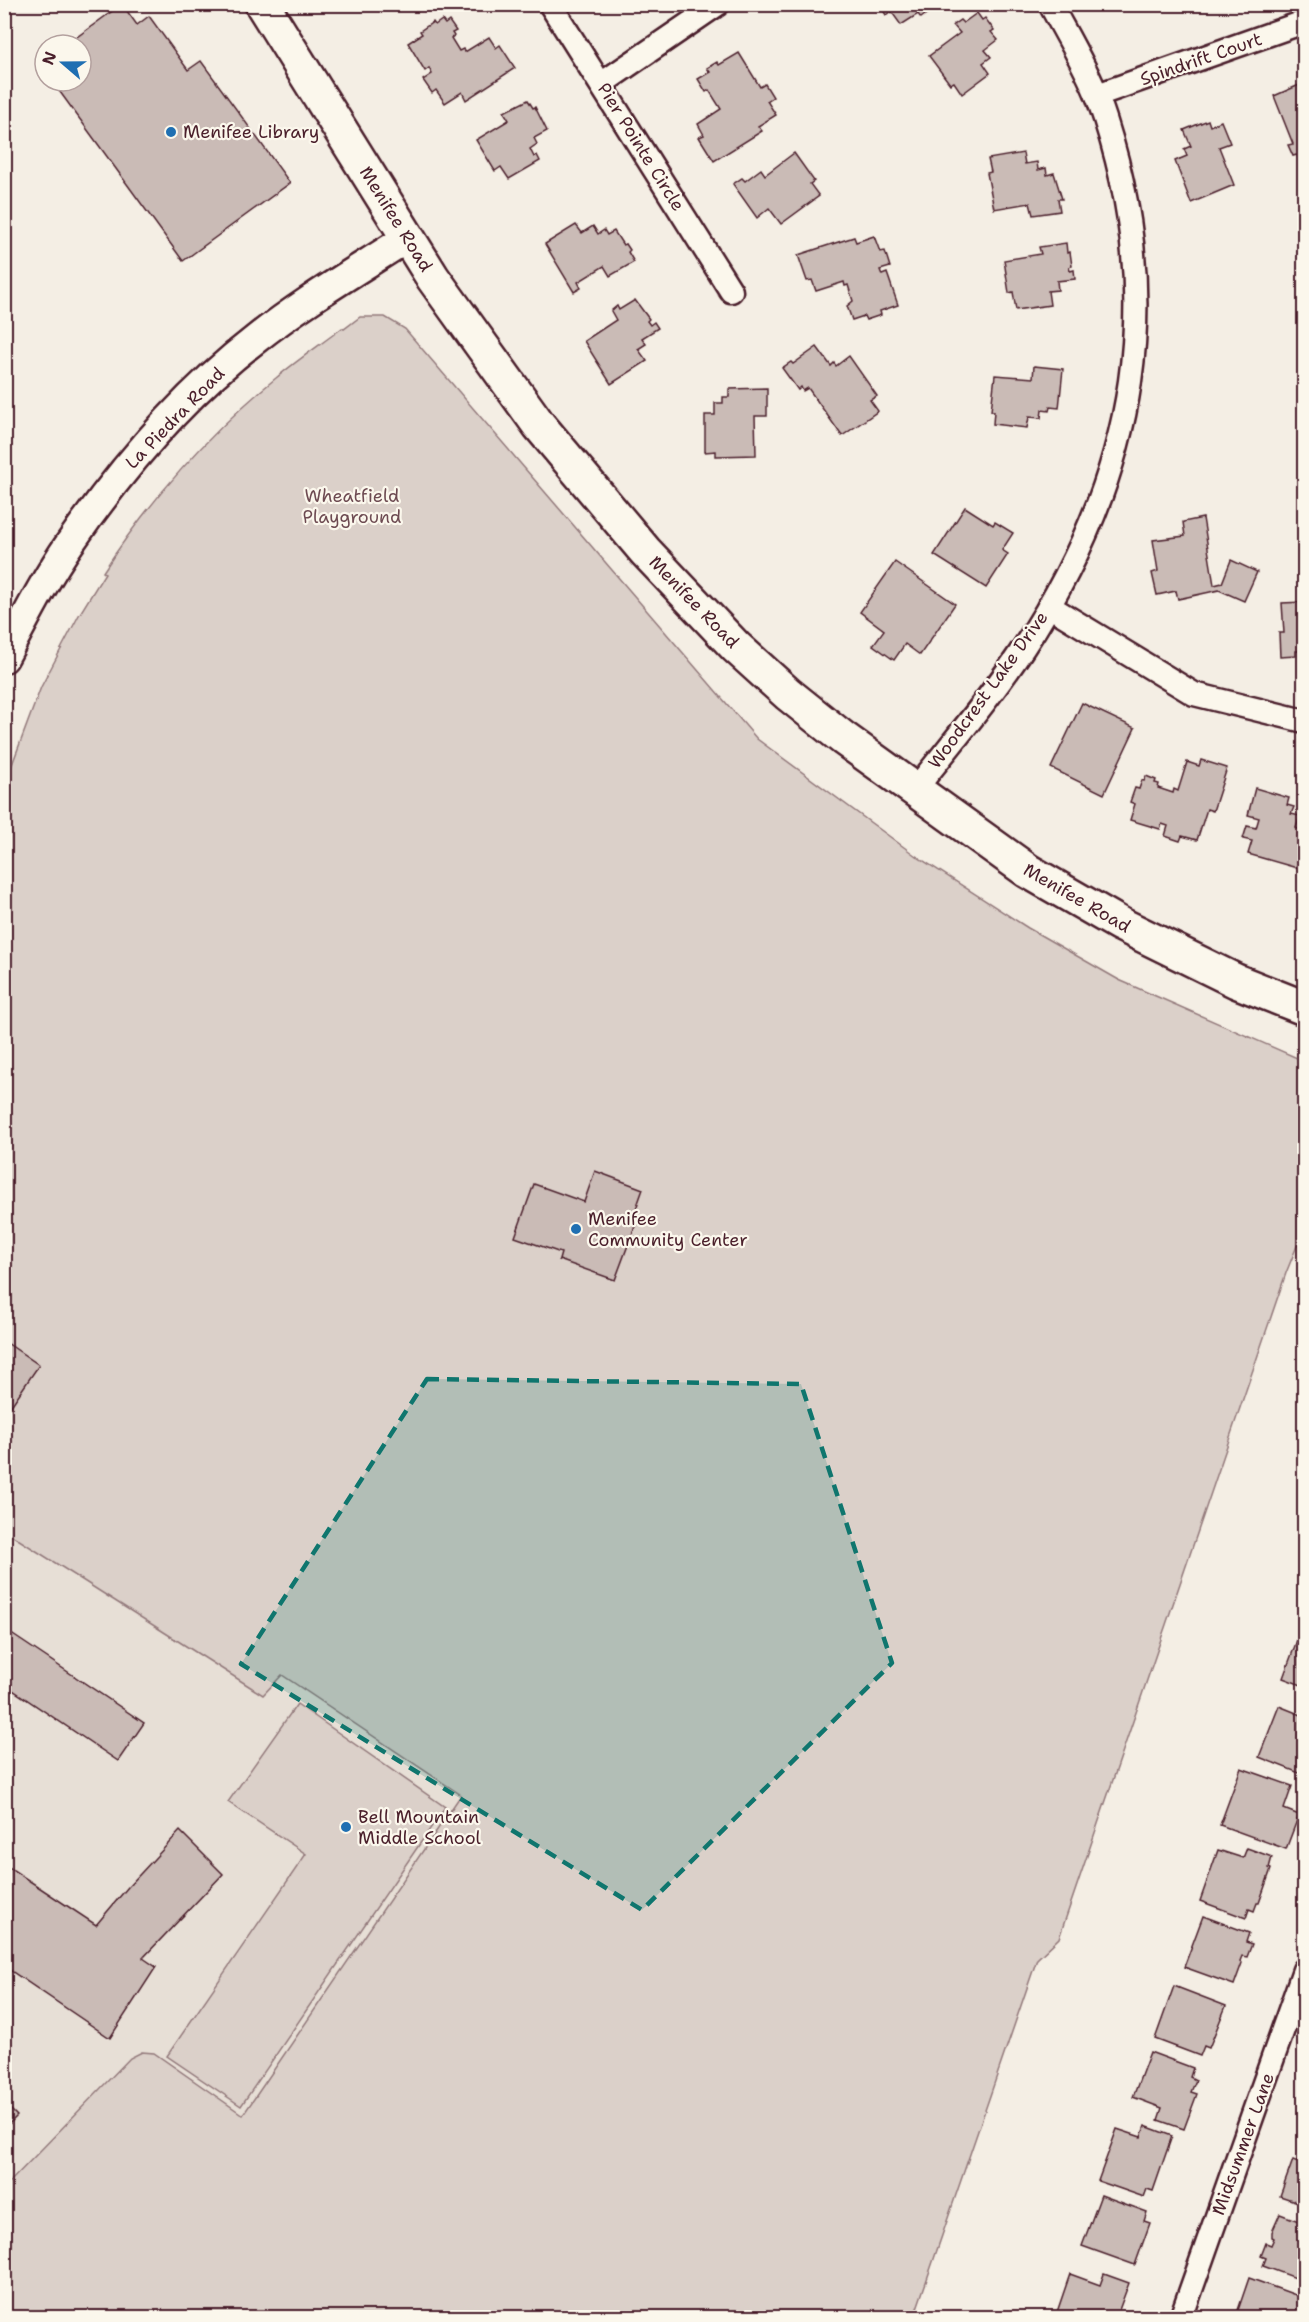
<svg xmlns="http://www.w3.org/2000/svg" width="1309" height="2322" font-family="'Shantell Sans',sans-serif">
<style>
.built{fill:#e7dfd6}
.green{fill:#dbd0c9;stroke:#92787a;stroke-width:1.5}
.building{fill:#cabbb6;stroke:#4a1f2b;stroke-width:1.5}
.lines{fill:none;stroke-linecap:round;stroke-linejoin:round}
.minor-casing{stroke:#4a1f2b;stroke-width:27}
.tertiary-casing{stroke:#4a1f2b;stroke-width:33}
.primary-casing{stroke:#4a1f2b;stroke-width:38}
.minor{stroke:#fbf7ec;stroke-width:22}
.tertiary{stroke:#fbf7ec;stroke-width:28}
.primary{stroke:#fbf7ec;stroke-width:33}
.marked{fill:#0f766e;fill-opacity:0.2;stroke:#0f766e;stroke-width:4.5;stroke-dasharray:12 8;stroke-linejoin:round}
.poi-dot{fill:#1f6fb2;stroke:#fbf7ec;stroke-width:2}
.labels{text-anchor:middle;dominant-baseline:central;stroke-width:4.5;stroke-linejoin:round;paint-order:stroke}
.street-label{font-size:18px;fill:#4a1f2b;stroke:#fbf7ec}
.poi-label{font-size:18px;fill:#4a1f2b;stroke:#fbf7ec;text-anchor:start}
.park-label{font-size:18px;fill:#6e4b52;stroke:#fbf7ec}
</style>
<rect width="100%" height="100%" fill="#f4eee4"/>
<filter id="ink" filterUnits="userSpaceOnUse"><feTurbulence type="fractalNoise" baseFrequency=".0167" numOctaves="2"/><feDisplacementMap in="SourceGraphic" scale="12" xChannelSelector="R" yChannelSelector="G"/><feConvolveMatrix kernelMatrix="1 2 1 2 8 2 1 2 1" color-interpolation-filters="sRGB"/></filter>
<g filter="url(#ink)">
<polygon class="built" points="4,1531 263,1695 282,1675 1037,1959 914,2317 5,2317"/>
<g class="green">
<path d="M360,317H385L405,329L757,739L916,856L1028,928L1119,980L1304,1061V1219L1299,1241L1286,1273L1059,1938L1037,1959L914,2317H5V2187L130,2058L142,2052L154,2053L243,2115L461,1795L282,1675L263,1695L5,1531L4,786L41,687L79,615L105,573L103,572C149,501 210,432 276,378C297,360 320,345 342,328L344,329Z"/>
<polygon points="297,1704 445,1807 241,2106 167,2056 306,1854 228,1802"/>
</g>
<g class="building">
<polygon points="122,4 137,25 149,16 188,70 201,61 290,183 183,261 52,81 81,81 81,45 66,45"/>
<polygon points="879,4 939,4 921,18 918,14 901,25 891,11 886,15"/>
<polygon points="1117,4 1129,4 1121,10"/>
<polygon points="977,13 982,20 985,18 994,30 991,32 998,40 985,50 991,57 983,63 990,73 962,94 954,82 950,84 929,56 960,33 953,25 960,20 963,23"/>
<polygon points="442,20 445,24 449,21 456,31 452,33 454,36 451,38 459,51 463,49 465,52 489,37 496,48 500,45 515,68 466,100 462,92 445,103 436,90 432,93 423,80 432,74 429,68 425,71 408,43 422,34 420,31 433,22 435,25"/>
<polygon points="739,53 760,87 765,84 773,97 767,101 776,115 758,126 762,131 714,161 699,137 704,135 698,124 721,109 709,90 706,92 698,79 710,72 707,68 717,62 719,65"/>
<polygon points="1304,83 1304,163 1301,164 1297,155 1293,156 1288,145 1293,144 1274,96"/>
<polygon points="528,100 533,108 535,107 547,131 534,138 537,144 530,149 534,157 537,155 540,161 509,179 501,167 495,171 476,140 509,120 504,112"/>
<polygon points="1208,120 1210,126 1221,121 1230,143 1219,147 1234,185 1191,203 1175,161 1187,156 1184,149 1191,146 1184,130"/>
<polygon points="794,153 814,181 810,184 819,196 781,224 769,208 757,218 733,184 742,178 745,181 761,169 765,175"/>
<polygon points="1023,153 1025,164 1037,162 1038,170 1046,168 1047,175 1054,173 1062,199 1058,199 1060,211 1033,215 1030,203 994,209 987,173 991,172 988,159"/>
<polygon points="576,225 582,233 593,226 598,234 604,230 607,235 614,231 623,245 626,244 630,250 628,252 634,262 610,276 604,266 578,282 581,288 574,292 545,244"/>
<polygon points="874,236 880,252 885,251 890,267 880,270 882,275 887,273 898,305 880,311 881,315 866,320 864,316 852,320 847,306 853,301 848,285 845,286 844,282 816,291 812,280 807,281 798,255 854,237 856,242"/>
<polygon points="1066,243 1067,253 1070,252 1072,266 1069,267 1070,271 1074,270 1075,279 1057,281 1058,290 1048,291 1050,305 1016,310 1013,292 1009,293 1004,260 1041,254 1039,247"/>
<polygon points="635,300 649,319 647,321 650,325 654,322 658,328 642,338 646,344 638,349 647,361 611,384 584,341 616,320 611,311 617,306 619,310"/>
<polygon points="817,347 831,366 834,363 836,366 849,356 877,396 870,400 878,411 842,436 808,388 803,391 801,387 798,390 782,368 791,362 793,364"/>
<polygon points="1034,366 1063,369 1059,408 1050,407 1049,411 1042,410 1041,418 1029,417 1027,428 993,424 994,411 991,411 995,375 1033,378"/>
<polygon points="767,388 767,416 755,416 756,455 716,456 716,451 705,452 705,415 715,415 715,403 723,403 723,397 729,397 729,389"/>
<polygon points="965,507 993,525 995,522 1013,533 1002,550 1008,554 986,588 934,555"/>
<polygon points="1203,518 1214,585 1222,583 1231,560 1257,572 1244,601 1219,590 1178,599 1176,591 1157,595 1152,573 1158,571 1153,540 1185,536 1183,522"/>
<polygon points="895,562 955,604 920,655 905,644 894,660 873,645 884,630 860,612"/>
<polygon points="1304,602 1304,664 1301,664 1300,651 1296,651 1296,656 1280,657 1279,633 1284,633 1282,603"/>
<polygon points="1082,703 1135,728 1104,794 1051,768"/>
<polygon points="1201,760 1227,768 1213,811 1207,809 1197,840 1182,836 1180,841 1165,836 1168,826 1162,824 1160,829 1130,820 1135,804 1130,802 1135,788 1139,789 1142,780 1144,781 1146,776 1156,780 1155,783 1159,784 1158,788 1173,793 1174,789 1178,791 1187,762 1199,766"/>
<polygon points="1255,788 1289,798 1287,805 1294,807 1291,814 1300,816 1296,828 1304,831 1304,841 1297,868 1248,854 1252,841 1243,839 1247,826 1256,828 1259,818 1248,815"/>
<polygon points="595,1171 643,1189 632,1220 637,1221 615,1280 559,1260 561,1253 515,1237 534,1184 584,1202"/>
<polygon points="4,1341 39,1365 4,1416"/>
<polygon points="4,1629 144,1723 118,1761 4,1684"/>
<polygon points="1300,1632 1304,1634 1304,1686 1283,1678"/>
<polygon points="1279,1706 1304,1716 1304,1775 1259,1757"/>
<polygon points="1241,1768 1292,1786 1284,1809 1299,1815 1286,1849 1220,1825"/>
<polygon points="180,1831 223,1874 143,1958 156,1967 110,2038 4,1966 4,1864 96,1925 128,1887"/>
<polygon points="1247,1848 1272,1857 1269,1868 1271,1869 1259,1903 1257,1903 1254,1911 1249,1909 1246,1918 1200,1901 1218,1850 1243,1858"/>
<polygon points="1203,1916 1249,1933 1246,1942 1252,1944 1247,1957 1242,1956 1240,1961 1242,1963 1234,1985 1184,1967"/>
<polygon points="1174,1986 1226,2006 1209,2048 1204,2046 1200,2056 1155,2039"/>
<polygon points="1150,2052 1193,2068 1190,2077 1196,2080 1191,2092 1197,2094 1184,2129 1158,2120 1162,2108 1133,2097"/>
<polygon points="4,2103 17,2116 4,2129"/>
<polygon points="1145,2126 1172,2136 1153,2191 1147,2189 1144,2197 1098,2181 1117,2129 1141,2137"/>
<polygon points="1304,2144 1304,2204 1280,2196 1293,2160 1298,2162"/>
<polygon points="1101,2195 1147,2212 1144,2221 1150,2223 1135,2265 1082,2246"/>
<polygon points="1280,2214 1304,2223 1304,2281 1263,2266 1266,2258 1261,2256 1266,2243 1271,2245 1274,2238 1272,2237 1272,2232"/>
<polygon points="1070,2274 1100,2285 1104,2274 1129,2283 1116,2318 1055,2318"/>
<polygon points="1249,2278 1304,2298 1304,2318 1249,2318 1237,2313"/>
</g>
<g class="lines">
<g class="minor-casing">
<g id="minor">
<polyline points="550,4 731,291"/>
<polyline points="601,84 718,4"/>
<polyline points="1097,95 1304,22"/>
<polyline points="1049,606 1194,694 1304,721"/>
<path d="M914,791C951,744 991,697 1024,647C1138,473 1168,295 1098,98C1086,67 1066,34 1050,4"/>
<polyline points="1181,2318 1304,1970"/>
</g>
</g>
<g class="tertiary-casing">
<path id="tertiary" d="M4,658C25,619 45,579 70,543C122,468 183,395 256,339C304,301 356,271 407,238"/>
</g>
<g class="primary-casing">
<polyline id="primary" points="262,4 433,278 539,425 645,551 736,647 788,694 843,738 1028,871 1120,924 1236,981 1304,1008"/>
</g>
<use href="#minor" class="minor"/>
<use href="#tertiary" class="tertiary"/>
<use href="#primary" class="primary"/>
</g>
</g>
<path class="marked" d="M427,1379L801,1384L892,1663L642,1910L241,1664Z"/>
<g class="poi-dot">
<circle cx="171" cy="132" r="6"/>
<circle cx="576" cy="1229" r="6"/>
<circle cx="346" cy="1827" r="6"/>
</g>
<g class="labels">
<g class="street-label">
<text transform="translate(1201 59) rotate(-19)">Spindrift Court</text>
<text transform="translate(641 147) rotate(58)">Pier Pointe Circle</text>
<text transform="translate(396 219) rotate(58)">Menifee Road</text>
<text transform="translate(175 418) rotate(-46)">La Piedra Road</text>
<text transform="translate(694 602) rotate(46)">Menifee Road</text>
<text transform="translate(988 690) rotate(-54)">Woodcrest Lake Drive</text>
<text transform="translate(1077 898) rotate(30)">Menifee Road</text>
<text transform="translate(1243 2144) rotate(-70)">Midsummer Lane</text>
</g>
<g class="poi-label">
<text x="183" y="132">Menifee Library</text>
<text x="588" y="1219">Menifee<tspan x="588" dy="21">Community Center</tspan></text>
<text x="358" y="1817">Bell Mountain<tspan x="358" dy="21">Middle School</tspan></text>
</g>
<g class="park-label">
<text x="352" y="496">Wheatfield<tspan x="352" dy="21">Playground</tspan></text>
</g>
</g>
<rect width="1309" height="2322" fill="none" stroke="#fbf7ec" stroke-width="24"/>
<rect x="12" y="12" width="1285" height="2298" fill="none" stroke="#4a1f2b" stroke-width="2" filter="url(#ink)"/>
<g transform="translate(63 63) rotate(290)"><circle r="28" fill="#fbf7ec" stroke="#b4a19f" stroke-width="1.5"/>
<path d="M0-4.5L10 22L0 15L-10 22Z" fill="#1f6fb2"/>
<text y="-9" font-size="16" font-weight="bold" text-anchor="middle" fill="#4a1f2b">N</text>
</g>
</svg>
